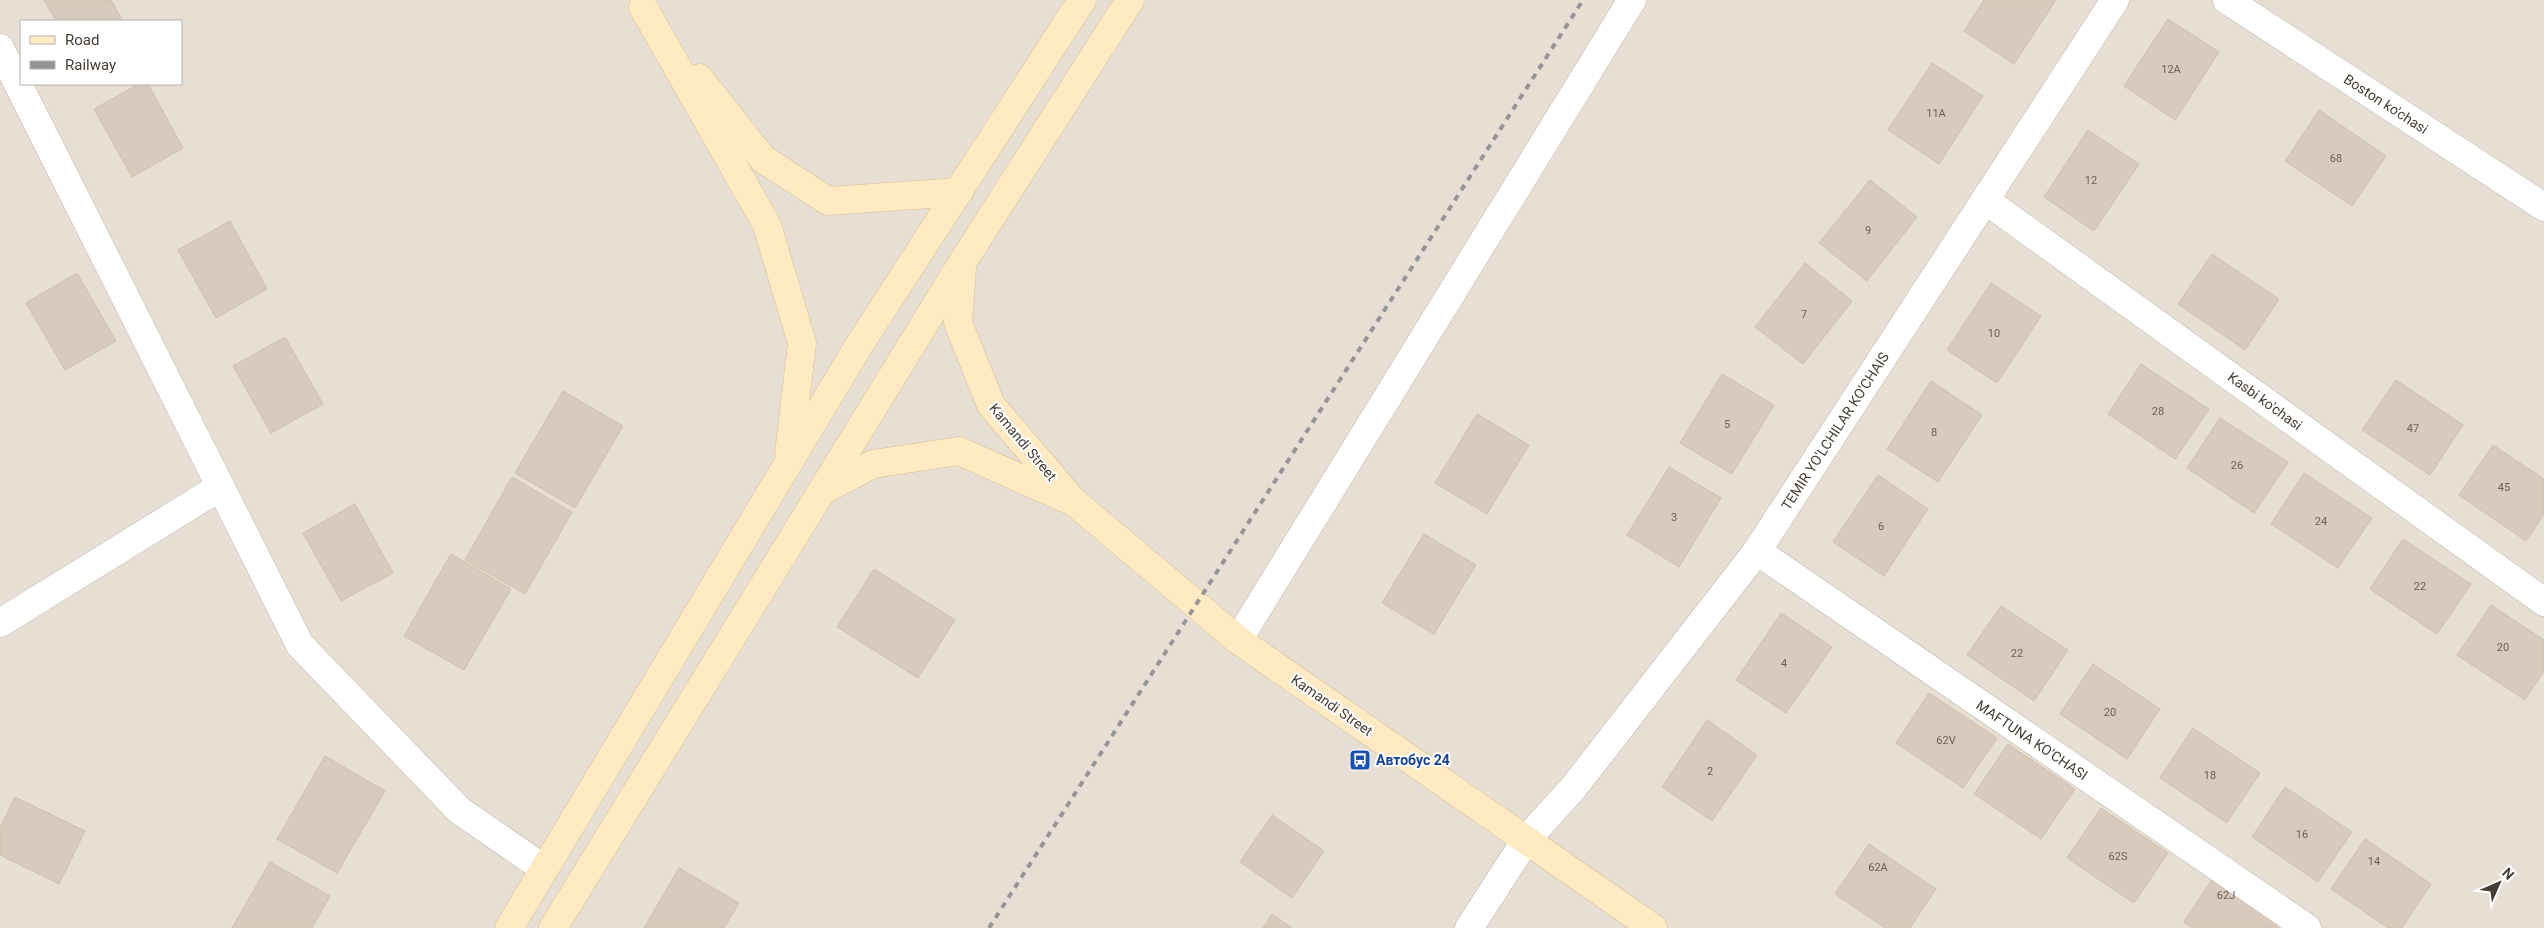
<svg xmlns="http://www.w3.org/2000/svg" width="2544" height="928" font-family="Roboto,sans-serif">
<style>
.residential{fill:#e7dfd3;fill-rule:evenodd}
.building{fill:#d8cbbd;stroke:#d0bfad}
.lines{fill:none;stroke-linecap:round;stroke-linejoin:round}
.minor-casing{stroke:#c2b7aa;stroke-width:29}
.secondary-casing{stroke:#d5bd93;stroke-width:29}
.minor{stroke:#fff;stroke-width:28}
.secondary{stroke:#ffeac3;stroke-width:28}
.rail{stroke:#959595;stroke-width:4;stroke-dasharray:6 6;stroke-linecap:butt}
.labels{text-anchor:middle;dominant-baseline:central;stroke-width:4;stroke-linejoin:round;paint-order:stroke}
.number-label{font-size:11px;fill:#6a6056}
.street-label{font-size:14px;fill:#463d34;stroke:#fff}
.transit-label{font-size:14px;font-weight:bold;fill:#164399;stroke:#fff;text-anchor:start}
</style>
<rect width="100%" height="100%" fill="#f3ede5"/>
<path class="residential" d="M0,0H2544V928H0ZM21,21H181V84H21Z"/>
<g class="building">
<polygon points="44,0 111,0 123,21 56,21"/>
<polygon points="1984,0 2056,0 2014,64 1964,31"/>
<polygon points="2168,19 2219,52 2175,120 2124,86"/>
<polygon points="1932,63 1983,96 1939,164 1888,130"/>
<polygon points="139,84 148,84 183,148 132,177 94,109"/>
<polygon points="2319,110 2386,156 2352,206 2285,161"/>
<polygon points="2088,130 2139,164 2094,231 2044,197"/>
<polygon points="1870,180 1917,217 1867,281 1819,243"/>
<polygon points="230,221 267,289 216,318 178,250"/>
<polygon points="2212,254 2279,299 2245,350 2178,304"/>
<polygon points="1805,263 1852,301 1803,364 1755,327"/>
<polygon points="77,273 116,341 65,370 26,303"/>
<polygon points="1991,283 2041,316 1997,383 1947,350"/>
<polygon points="285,337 323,404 271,433 233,366"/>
<polygon points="2141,364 2209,409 2175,459 2108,414"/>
<polygon points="1722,374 1774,405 1732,474 1680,443"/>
<polygon points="2396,380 2463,425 2430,475 2362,430"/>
<polygon points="1931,381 1982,415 1938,482 1887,449"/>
<polygon points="563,391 623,426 575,508 515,473"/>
<polygon points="1477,414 1529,445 1487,514 1435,483"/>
<polygon points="2220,418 2288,462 2254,513 2187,468"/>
<polygon points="2493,445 2544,479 2544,514 2526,541 2459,495"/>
<polygon points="1669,467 1721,498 1679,567 1627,535"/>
<polygon points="2304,473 2372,518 2338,568 2271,524"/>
<polygon points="1878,475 1928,509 1884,576 1833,542"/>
<polygon points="512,477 572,512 525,594 465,560"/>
<polygon points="355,504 393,573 341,601 303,533"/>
<polygon points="1424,534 1476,565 1434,634 1382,603"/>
<polygon points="2403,539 2471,584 2437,634 2370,589"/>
<polygon points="451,554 511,589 464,670 404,636"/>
<polygon points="874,569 955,620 918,678 837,627"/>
<polygon points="2491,605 2544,640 2544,671 2525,700 2457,655"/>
<polygon points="2001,606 2068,650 2034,701 1967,655"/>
<polygon points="1781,613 1832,647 1786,713 1736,680"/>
<polygon points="2093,664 2160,709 2127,759 2060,714"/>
<polygon points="1929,693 1997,738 1963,788 1896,743"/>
<polygon points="1707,720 1757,755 1712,821 1662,787"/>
<polygon points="2193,728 2260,773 2227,823 2160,778"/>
<polygon points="2008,744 2075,789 2041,839 1974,794"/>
<polygon points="325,756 385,791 337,873 277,839"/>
<polygon points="2285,787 2352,832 2318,882 2252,837"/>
<polygon points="15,797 85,831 59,884 0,855 0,828"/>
<polygon points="2101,808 2168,853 2134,903 2067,858"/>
<polygon points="1272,815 1324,851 1292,898 1240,862"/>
<polygon points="2365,839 2431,884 2402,928 2388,928 2331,889"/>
<polygon points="1869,844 1936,889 1910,928 1885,928 1835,894"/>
<polygon points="270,862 330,896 312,928 232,928"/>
<polygon points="679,868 739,903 724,928 644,928"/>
<polygon points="2217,872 2284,917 2277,928 2192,928 2184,922"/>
<polygon points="1272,914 1292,928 1263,928"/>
</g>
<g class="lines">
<g class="minor-casing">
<g id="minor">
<polyline points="2227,0 2544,207"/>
<polyline points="0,48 300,645 460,811 543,868"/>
<polyline points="1985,200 2544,602"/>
<polyline points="1757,551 2307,928"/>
<polyline points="0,623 220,487"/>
<polyline points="1238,640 1632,0"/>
<polyline points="1469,928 1526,840 1574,787 1757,551 2115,0"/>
</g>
</g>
<g class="secondary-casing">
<g id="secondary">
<polyline points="643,7 767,225 802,343 789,454"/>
<polyline points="699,78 763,159 828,201 959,192"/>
<polyline points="962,268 958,323 991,405 1073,501 1238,640 1653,928"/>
<polyline points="822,491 873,464 959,451 1067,499"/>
<polyline points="509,928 858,347 1082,0"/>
<polyline points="553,928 962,263 1130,0"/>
</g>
</g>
<use href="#minor" class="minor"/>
<use href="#secondary" class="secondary"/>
<polyline class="rail" points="989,928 1583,0"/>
</g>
<defs>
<g id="bus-square" transform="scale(1.125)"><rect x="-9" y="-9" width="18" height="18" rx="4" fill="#1a4fb4" stroke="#fff"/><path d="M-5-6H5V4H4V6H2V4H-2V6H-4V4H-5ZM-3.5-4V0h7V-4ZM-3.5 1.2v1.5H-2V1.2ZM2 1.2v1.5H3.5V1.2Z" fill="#fff"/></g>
</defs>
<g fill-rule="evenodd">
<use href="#bus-square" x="1360" y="760"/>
</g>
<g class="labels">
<g class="number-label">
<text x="2171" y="69">12A</text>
<text x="1936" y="113">11A</text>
<text x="2336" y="158">68</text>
<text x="2091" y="180">12</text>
<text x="1868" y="230">9</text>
<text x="1804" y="314">7</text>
<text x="1994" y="333">10</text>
<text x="2158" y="411">28</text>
<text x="1727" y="424">5</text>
<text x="2413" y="428">47</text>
<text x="1934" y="432">8</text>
<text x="2237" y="465">26</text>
<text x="2504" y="487">45</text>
<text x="1674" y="517">3</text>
<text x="2321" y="521">24</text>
<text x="1881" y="526">6</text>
<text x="2420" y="586">22</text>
<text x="2503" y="647">20</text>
<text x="2017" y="653">22</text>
<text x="1784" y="663">4</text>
<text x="2110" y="712">20</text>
<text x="1946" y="740">62V</text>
<text x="1710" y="771">2</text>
<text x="2210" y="775">18</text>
<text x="2302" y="834">16</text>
<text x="2118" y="856">62S</text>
<text x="2374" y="861">14</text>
<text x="1878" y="867">62A</text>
<text x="2226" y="895">62J</text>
</g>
<g class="street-label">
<text transform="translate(2386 104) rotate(33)">Boston ko'chasi</text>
<text transform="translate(2265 401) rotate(36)">Kasbi ko'chasi</text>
<text transform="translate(1835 431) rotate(-57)">TEMIR YO'LCHILAR KO'CHAIS</text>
<text transform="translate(1023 442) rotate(50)">Kamandi Street</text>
<text transform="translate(1332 705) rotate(35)">Kamandi Street</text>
<text transform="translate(2032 740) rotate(34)">MAFTUNA KO'CHASI</text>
</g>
<g class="transit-label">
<text x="1376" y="760">Автобус 24</text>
</g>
</g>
<rect x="20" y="20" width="162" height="65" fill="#ffffff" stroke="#b5b1ae"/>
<rect x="30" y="36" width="25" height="8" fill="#ffeac3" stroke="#b5b1ae"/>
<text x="65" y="45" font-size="15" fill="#463d34">Road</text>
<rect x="30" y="61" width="25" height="8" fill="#959595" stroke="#b5b1ae"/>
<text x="65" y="70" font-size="15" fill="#463d34">Railway</text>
<g transform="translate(2499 883) rotate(45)" stroke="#ffffff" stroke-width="4" paint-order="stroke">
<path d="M0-4L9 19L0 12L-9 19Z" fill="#463d34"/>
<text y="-8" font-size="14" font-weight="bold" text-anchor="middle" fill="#463d34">N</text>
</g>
</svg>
